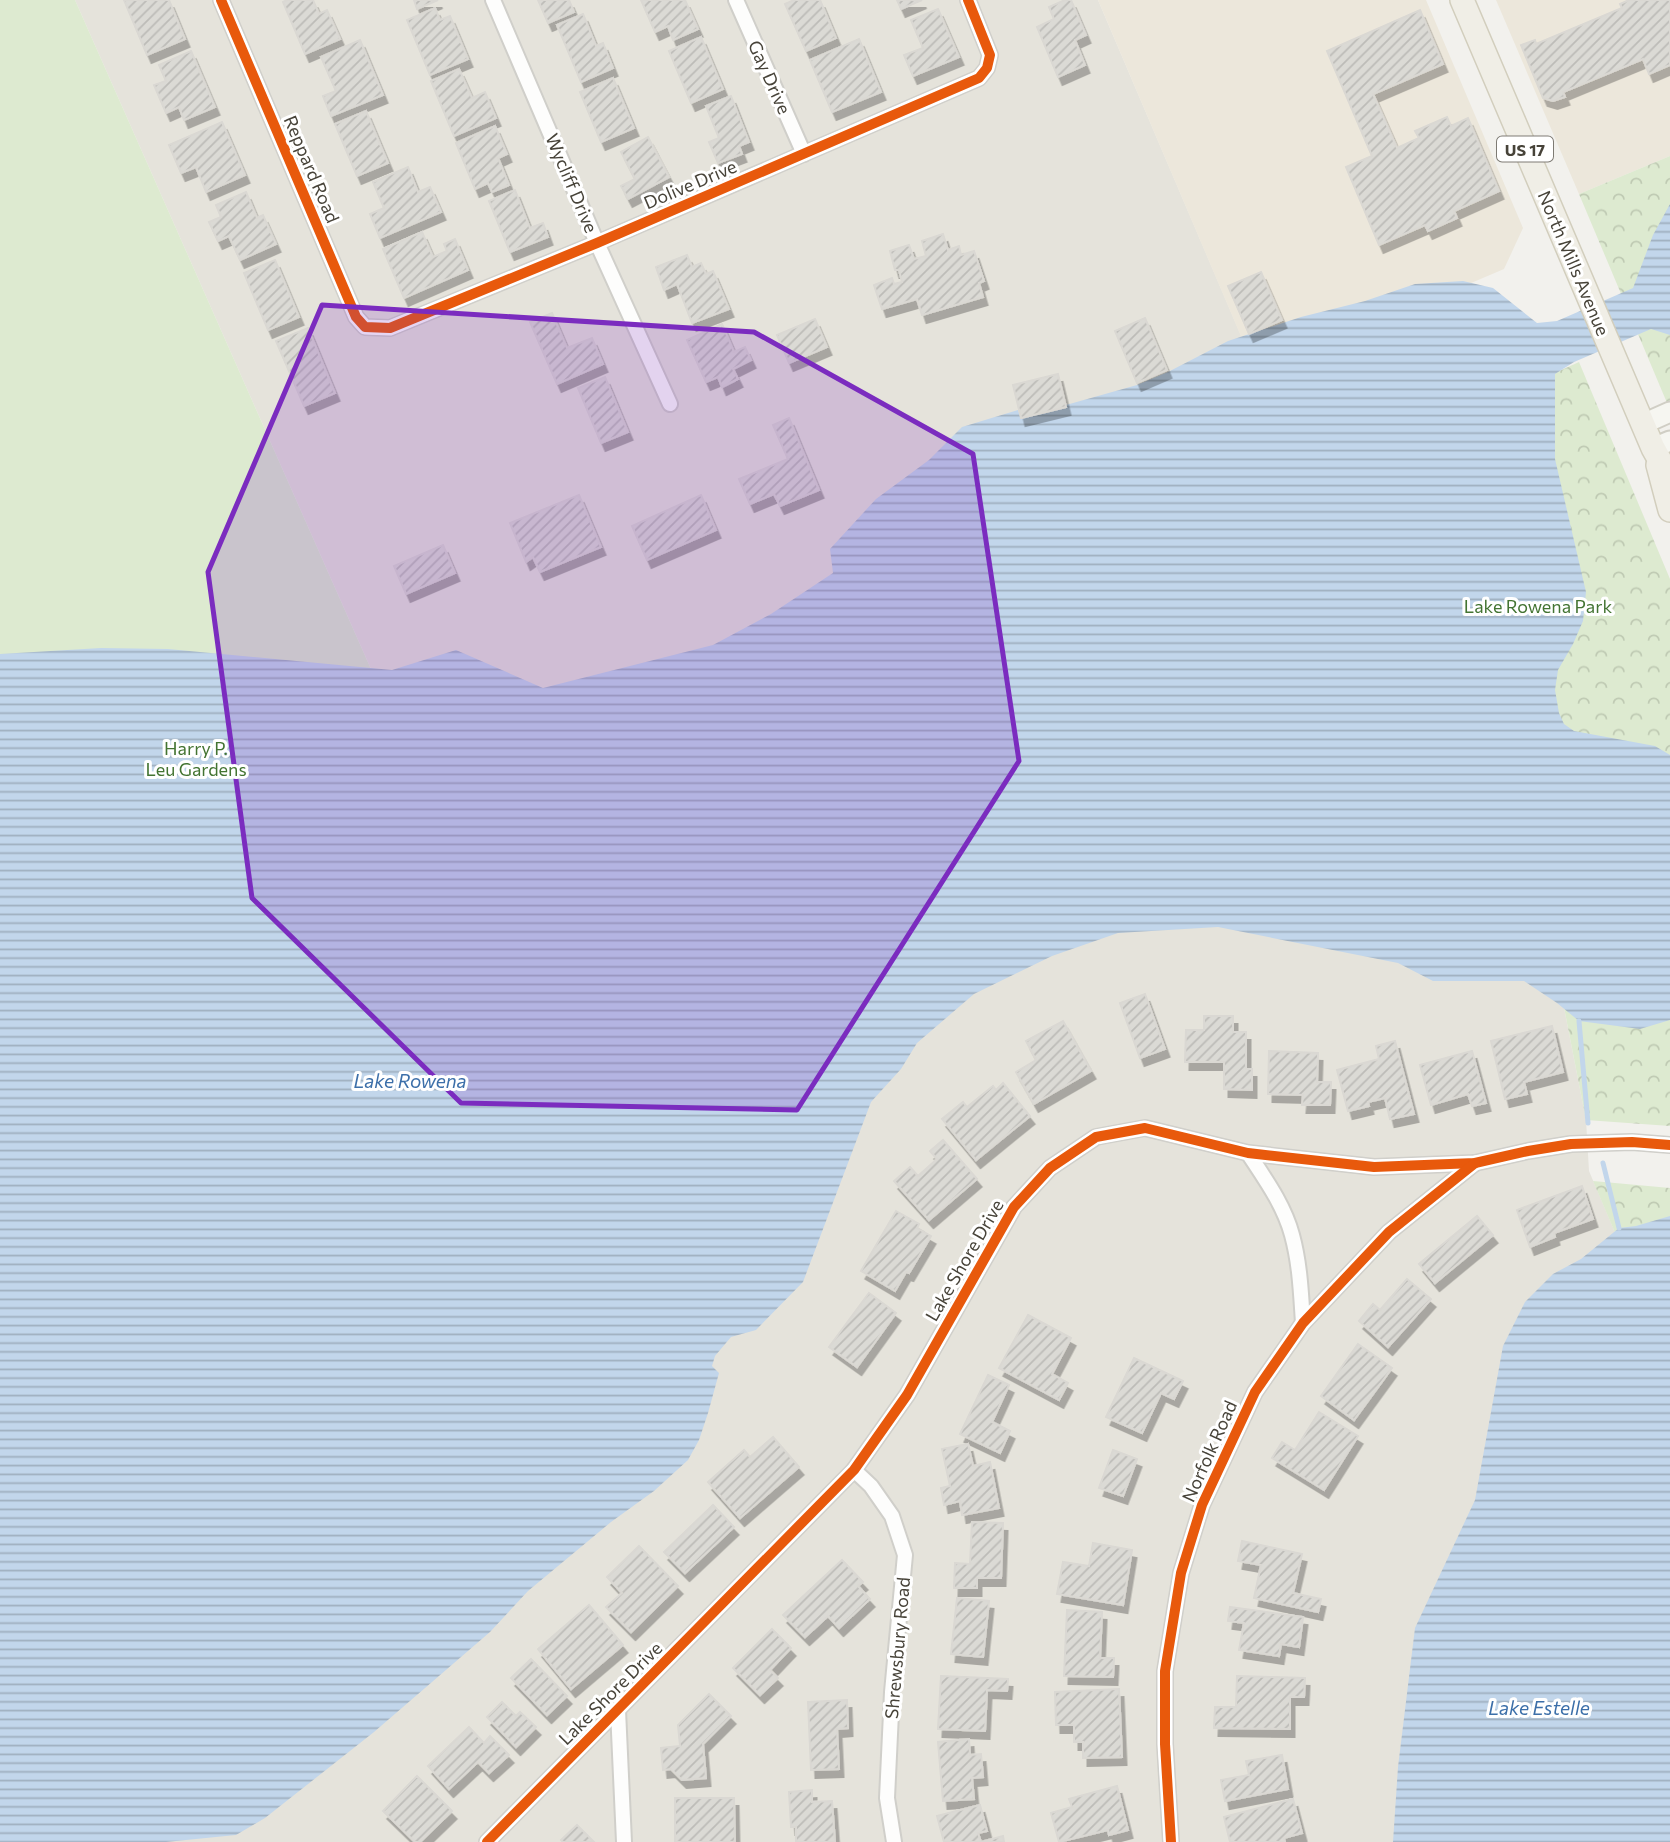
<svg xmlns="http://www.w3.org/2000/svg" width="1670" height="1842" font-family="Commissioner,sans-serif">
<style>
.residential{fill:#e5e3db}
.commercial{fill:#ece7db}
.green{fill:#ddead0}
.park{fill:url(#park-crowns)}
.water{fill:url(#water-rules)}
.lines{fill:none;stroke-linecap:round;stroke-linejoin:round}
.stream{stroke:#c2d6eb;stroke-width:5}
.building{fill:url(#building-hatch);stroke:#dad8d3;stroke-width:2;filter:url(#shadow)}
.street-casing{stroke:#d0cfca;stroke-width:18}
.secondary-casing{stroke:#d0cec5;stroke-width:23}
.primary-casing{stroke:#d2cebd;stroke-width:26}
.street{stroke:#fdfdfc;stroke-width:14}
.secondary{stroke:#f6f6f1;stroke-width:19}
.primary{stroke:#f0eee6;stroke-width:23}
.cycleway-casing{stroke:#fff;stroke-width:15}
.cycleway{stroke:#e8590c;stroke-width:10}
.marked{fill:#7b2cbf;fill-opacity:0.2;stroke:#7b2cbf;stroke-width:5;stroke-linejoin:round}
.labels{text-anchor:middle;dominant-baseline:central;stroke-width:6;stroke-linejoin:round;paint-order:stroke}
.shield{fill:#fff;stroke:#7e7b74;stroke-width:2}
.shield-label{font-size:16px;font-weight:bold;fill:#474339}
.street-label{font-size:18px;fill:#474339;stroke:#fff}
.park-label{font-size:18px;fill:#437432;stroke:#fff}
.water-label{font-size:19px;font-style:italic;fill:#3c6fa9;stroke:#fff}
</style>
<defs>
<pattern id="park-crowns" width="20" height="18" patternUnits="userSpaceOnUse" patternTransform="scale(1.75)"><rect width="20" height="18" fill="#ddead0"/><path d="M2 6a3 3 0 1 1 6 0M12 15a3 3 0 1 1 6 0" fill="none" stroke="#bfcab3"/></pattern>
<pattern id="water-rules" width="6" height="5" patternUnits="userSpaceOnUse" patternTransform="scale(1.75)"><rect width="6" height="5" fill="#c2d6eb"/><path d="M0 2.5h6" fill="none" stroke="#9fafbf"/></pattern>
<pattern id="building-hatch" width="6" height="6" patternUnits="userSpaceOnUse" patternTransform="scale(1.75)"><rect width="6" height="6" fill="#dbdad5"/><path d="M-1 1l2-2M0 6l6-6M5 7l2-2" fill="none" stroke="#bdbcb8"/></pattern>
<filter id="shadow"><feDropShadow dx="4.5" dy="8" stdDeviation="0" flood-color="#0004"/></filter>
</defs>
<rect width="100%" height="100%" fill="#f2f1ed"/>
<polygon class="residential" points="75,0 1098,0 1332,549 1559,982 1586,1120 1589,1171 1670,1362 1670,1842 0,1842 0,1456 455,859"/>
<g class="commercial">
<polygon points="1098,0 1426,0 1523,228 1504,269 1257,374"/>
<polygon points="1496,0 1670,0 1670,156 1579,194"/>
</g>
<polygon class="green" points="0,0 75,0 455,859 0,1059"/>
<g class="park">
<polygon points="1670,156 1670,410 1579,194"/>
<polygon points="1579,362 1670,579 1670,1126 1586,1120 1559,982 1469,412"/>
<polygon points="1593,1181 1670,1188 1670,1362"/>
</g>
<g class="water">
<polygon points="1670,204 1670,335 1651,329 1574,362 1555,374 1555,459 1586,592 1583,621 1573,644 1558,670 1555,690 1559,713 1564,724 1574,731 1655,746 1670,755 1670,1020 1640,1029 1579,1021 1557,1003 1524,981 1433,981 1398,963 1218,927 1118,933 1052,956 974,994 917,1043 901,1069 871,1102 803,1282 756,1330 731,1337 715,1356 712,1366 719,1373 708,1413 699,1440 688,1460 654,1491 611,1522 528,1591 490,1632 374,1732 265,1818 236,1835 166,1842 0,1842 0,654 101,648 168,649 392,670 456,650 543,688 713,645 771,614 833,573 830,549 876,499 929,460 962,427 1018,410 1021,419 1067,408 1066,405 1137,385 1168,372 1228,341 1301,317 1365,301 1415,284 1463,281 1493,288 1537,323 1557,321 1633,288 1653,235"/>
<polygon points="1670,1216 1670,1842 1393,1842 1398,1767 1415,1628 1475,1500 1503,1346 1525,1302 1553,1274 1581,1259 1619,1228 1636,1226"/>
</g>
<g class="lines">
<g class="stream">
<polyline points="1579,1021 1588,1123"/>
<polyline points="1603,1163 1619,1228"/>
</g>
</g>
<g class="building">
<polygon points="124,0 169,0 185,39 147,55"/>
<polygon points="287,0 313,0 319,14 327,10 340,39 305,54 283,2"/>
<polygon points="414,0 438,0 417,9"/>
<polygon points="538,0 569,0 574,12 548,23"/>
<polygon points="641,0 685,0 698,29 673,40 668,26 655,32"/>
<polygon points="794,0 820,0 836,38 806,51 785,4"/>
<polygon points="897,0 922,0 901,9"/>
<polygon points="1065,0 1071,0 1086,35 1075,40 1085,65 1058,77 1037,27 1054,19 1049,7"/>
<polygon points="1629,0 1670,0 1670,65 1649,74 1643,59 1563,92 1565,97 1553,101 1543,98 1521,45 1535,40 1536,44 1622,8 1620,4"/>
<polygon points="435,8 440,20 450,16 468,59 430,75 407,20"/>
<polygon points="938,9 959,57 913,76 904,55 923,48 911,20"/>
<polygon points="1420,10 1443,64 1373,94 1397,148 1419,138 1415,131 1447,117 1451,126 1468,118 1499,191 1454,211 1457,218 1428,231 1425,225 1379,245 1346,167 1372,156 1327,51"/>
<polygon points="583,14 596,46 603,43 613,68 581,82 557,25"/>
<polygon points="701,37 723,89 691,103 669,51"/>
<polygon points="859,39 881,92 832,112 810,60"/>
<polygon points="360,40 383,95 331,116 323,96 336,91 321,57"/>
<polygon points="191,51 215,107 184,120 179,107 166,113 154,85 166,81 159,65"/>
<polygon points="459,69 472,98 485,92 496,118 454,136 431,81"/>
<polygon points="613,78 634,128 601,142 580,92"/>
<polygon points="731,96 749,142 739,146 742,154 718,163 709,142 719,138 706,106"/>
<polygon points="366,111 388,163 357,176 335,124"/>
<polygon points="222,122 245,175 206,192 196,167 181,173 169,145"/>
<polygon points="495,126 507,154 498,158 509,185 492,192 488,183 475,189 456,143"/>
<polygon points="648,137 669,177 628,199 621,186 635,179 621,152"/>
<polygon points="408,167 418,192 430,187 441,212 380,238 370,214 384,208 373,182"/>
<polygon points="515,190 530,228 543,223 548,237 510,252 489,201"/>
<polygon points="246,192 257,218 263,215 276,244 240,260 229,236 218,241 209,222 221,217 216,205"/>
<polygon points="422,232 433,257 447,251 444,244 455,239 468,270 404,298 383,249"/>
<polygon points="943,234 948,250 959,246 961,255 974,251 984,281 979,283 983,297 922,315 917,299 882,309 874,285 892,278 894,284 902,282 899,270 895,270 890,251 909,245 914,259 926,256 922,241"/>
<polygon points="687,255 692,267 701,263 706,274 713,271 729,309 692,323 677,284 664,290 656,267"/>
<polygon points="275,260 299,317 268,330 244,273"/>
<polygon points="1261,272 1282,320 1249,334 1228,286"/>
<polygon points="552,313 567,348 592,338 603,364 557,384 530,322"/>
<polygon points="1145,318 1167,370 1137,383 1115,331"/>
<polygon points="815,319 827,347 789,363 777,335"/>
<polygon points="722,324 734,352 745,347 751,360 733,369 738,379 722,387 718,377 706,382 687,340"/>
<polygon points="308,328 335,393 304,406 276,341"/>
<polygon points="1058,374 1066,407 1021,418 1013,385"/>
<polygon points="605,377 628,432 601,443 578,388"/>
<polygon points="789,418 819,490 780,506 774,494 750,504 739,479 788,459 773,425"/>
<polygon points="579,495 601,547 540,572 533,557 526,562 510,523"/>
<polygon points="701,495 716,530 647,560 632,526"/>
<polygon points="443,545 455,573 406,594 394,566"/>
<polygon points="1145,994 1165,1049 1140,1058 1120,1003"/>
<polygon points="1204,1016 1233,1016 1233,1032 1246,1032 1246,1069 1252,1069 1252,1090 1224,1089 1224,1062 1185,1062 1186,1030 1204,1030"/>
<polygon points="1063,1021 1091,1071 1034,1104 1016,1072 1036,1060 1026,1041"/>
<polygon points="1552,1026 1563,1072 1524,1082 1527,1094 1505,1099 1491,1041"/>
<polygon points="1395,1041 1414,1114 1390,1119 1385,1098 1368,1102 1369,1106 1348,1111 1337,1070 1379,1059 1376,1046"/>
<polygon points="1269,1051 1318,1053 1317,1082 1331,1082 1330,1105 1302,1105 1303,1095 1268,1094"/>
<polygon points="1472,1051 1486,1103 1472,1106 1468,1094 1431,1105 1420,1065"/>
<polygon points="1003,1083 1030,1116 976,1160 942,1119 963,1102 967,1107 993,1086 996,1090"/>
<polygon points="943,1140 977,1179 929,1220 894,1181 910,1167 918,1176 937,1159 930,1151"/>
<polygon points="1582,1186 1593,1219 1554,1233 1555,1237 1530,1247 1517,1210"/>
<polygon points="896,1211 919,1224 917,1228 931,1236 909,1273 906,1272 895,1291 861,1271"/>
<polygon points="1477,1216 1493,1235 1435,1283 1419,1264"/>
<polygon points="1407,1279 1431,1299 1388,1347 1359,1321 1373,1304 1380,1310"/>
<polygon points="869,1293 896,1313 857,1367 829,1347"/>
<polygon points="1028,1315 1071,1338 1052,1374 1068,1383 1059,1400 999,1368"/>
<polygon points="1358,1344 1392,1368 1354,1420 1321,1396"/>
<polygon points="1134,1358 1183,1381 1174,1399 1161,1393 1142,1433 1106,1417"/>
<polygon points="988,1375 1009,1385 992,1422 1010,1431 1000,1453 960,1434"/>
<polygon points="1319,1412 1358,1436 1324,1490 1272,1458 1282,1442 1295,1450"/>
<polygon points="773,1437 799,1467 740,1518 708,1482 744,1450 750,1457"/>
<polygon points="968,1444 973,1466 990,1462 999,1508 962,1515 960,1501 944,1505 941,1488 950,1486 942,1449"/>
<polygon points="1113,1450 1137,1459 1123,1496 1099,1488"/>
<polygon points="713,1505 734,1527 685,1573 664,1552"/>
<polygon points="972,1522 1003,1523 1001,1578 977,1578 977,1588 954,1588 955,1563 970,1564"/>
<polygon points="1242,1541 1302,1554 1293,1593 1321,1599 1318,1612 1254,1598 1261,1565 1238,1561"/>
<polygon points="1093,1543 1132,1550 1123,1605 1057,1594 1063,1562 1089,1566"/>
<polygon points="639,1546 678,1586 631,1632 606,1607 622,1593 607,1577"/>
<polygon points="842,1560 863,1582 858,1586 870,1599 839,1628 828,1616 805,1637 783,1615"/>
<polygon points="957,1598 989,1601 983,1657 951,1654"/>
<polygon points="589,1605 623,1645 571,1689 538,1649"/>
<polygon points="1230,1607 1303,1617 1299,1647 1281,1644 1279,1656 1239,1650 1244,1623 1228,1621"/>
<polygon points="1067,1610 1102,1612 1100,1658 1114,1658 1113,1677 1064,1676"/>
<polygon points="772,1629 791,1648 770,1670 778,1678 760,1695 733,1668"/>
<polygon points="531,1659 567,1696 547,1715 511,1678"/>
<polygon points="941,1676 1008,1679 1007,1691 987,1690 985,1731 938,1729"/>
<polygon points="1237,1676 1305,1678 1304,1697 1290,1697 1290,1729 1214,1728 1215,1707 1236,1707"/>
<polygon points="1119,1689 1122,1757 1083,1758 1083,1742 1074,1742 1074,1725 1056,1725 1055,1692"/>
<polygon points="709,1694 731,1716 703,1744 706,1778 682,1780 671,1769 663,1770 661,1748 680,1746 678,1725"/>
<polygon points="847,1700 848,1728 837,1729 839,1769 811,1770 808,1702"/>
<polygon points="502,1702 516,1716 520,1712 536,1727 516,1747 487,1717"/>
<polygon points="469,1727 484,1743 490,1736 509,1755 489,1773 478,1762 449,1789 428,1766"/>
<polygon points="969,1739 970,1755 981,1754 983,1777 972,1778 974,1799 943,1801 938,1742"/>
<polygon points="1282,1755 1288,1789 1225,1801 1221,1780 1249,1775 1246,1761"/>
<polygon points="417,1776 452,1811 420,1842 415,1842 383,1811"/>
<polygon points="1117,1786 1128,1830 1109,1835 1108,1830 1059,1842 1051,1813 1072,1807 1069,1799"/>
<polygon points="812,1790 812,1802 832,1801 835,1842 796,1842 796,1827 791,1827 789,1792"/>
<polygon points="675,1798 734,1798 735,1842 675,1842"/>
<polygon points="1293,1799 1302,1833 1284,1838 1285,1842 1230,1842 1224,1817"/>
<polygon points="980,1805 987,1831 978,1833 981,1842 1003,1836 1004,1842 944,1842 937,1816"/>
<polygon points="577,1825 594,1842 563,1842 561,1840"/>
</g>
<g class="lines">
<g class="street-casing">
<g id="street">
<polyline points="221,0 356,317 365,327 390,328 597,243 979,78 987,68 990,55 968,0"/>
<polyline points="493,0 597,243 670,404"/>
<polyline points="736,0 804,154"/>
<path d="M1248,1153C1265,1179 1284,1205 1292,1235C1300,1264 1301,1294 1303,1323"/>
<polyline points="854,1470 871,1486 892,1516 905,1555 892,1692 887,1798 894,1842"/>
<polyline points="618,1710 624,1842"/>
<polyline points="487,1842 854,1470 907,1395 1014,1207 1050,1168 1096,1137 1145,1128 1248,1153 1374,1167 1475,1163 1528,1151 1571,1144 1632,1142 1670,1145"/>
<polyline points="1171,1842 1165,1744 1165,1671 1181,1573 1202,1505 1255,1392 1303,1323 1389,1232 1475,1163"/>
</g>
</g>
<g class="secondary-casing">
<g id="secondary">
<polyline points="1643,424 1670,412"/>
<polyline points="1653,448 1670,441"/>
</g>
</g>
<g class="primary-casing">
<g id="primary">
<polyline points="1462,0 1653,448 1670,478"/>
<polyline points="1658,465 1670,510"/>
</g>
</g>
<use href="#street" class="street"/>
<use href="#secondary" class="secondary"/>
<use href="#primary" class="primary"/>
<g class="cycleway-casing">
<g id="cycleway">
<polyline points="221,0 356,317 365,327 390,328 597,243 979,78 987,68 990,55 968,0"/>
<polyline points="487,1842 854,1470 907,1395 1014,1207 1050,1168 1096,1137 1145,1128 1248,1153 1374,1167 1475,1163 1528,1151 1571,1144 1632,1142 1670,1145"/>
<polyline points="1171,1842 1165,1744 1165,1671 1181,1573 1202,1505 1255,1392 1303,1323 1389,1232 1475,1163"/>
</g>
</g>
<use href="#cycleway" class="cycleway"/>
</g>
<path class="marked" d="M322,305L754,332L973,454L1019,761L797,1110L461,1103L252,898L208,572Z"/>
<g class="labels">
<rect class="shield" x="1497" y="136.5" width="56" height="25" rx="5"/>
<g class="shield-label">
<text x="1525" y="149">US 17</text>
</g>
<g class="street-label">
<text transform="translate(770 77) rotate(66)">Gay Drive</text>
<text transform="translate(312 169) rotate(67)">Reppard Road</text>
<text transform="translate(572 183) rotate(67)">Wycliff Drive</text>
<text transform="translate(690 184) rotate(-23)">Dolive Drive</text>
<text transform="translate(1574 263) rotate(67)">North Mills Avenue</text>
<text transform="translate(964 1260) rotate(-60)">Lake Shore Drive</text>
<text transform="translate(1209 1451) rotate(-66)">Norfolk Road</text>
<text transform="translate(897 1648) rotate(-85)">Shrewsbury Road</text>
<text transform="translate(610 1693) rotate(-45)">Lake Shore Drive</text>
</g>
<g class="park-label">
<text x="1538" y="606">Lake Rowena Park</text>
<text x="196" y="748">Harry P.<tspan x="196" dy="21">Leu Gardens</tspan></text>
</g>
<g class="water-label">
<text x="410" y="1080">Lake Rowena</text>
<text x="1539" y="1707">Lake Estelle</text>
</g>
</g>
</svg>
